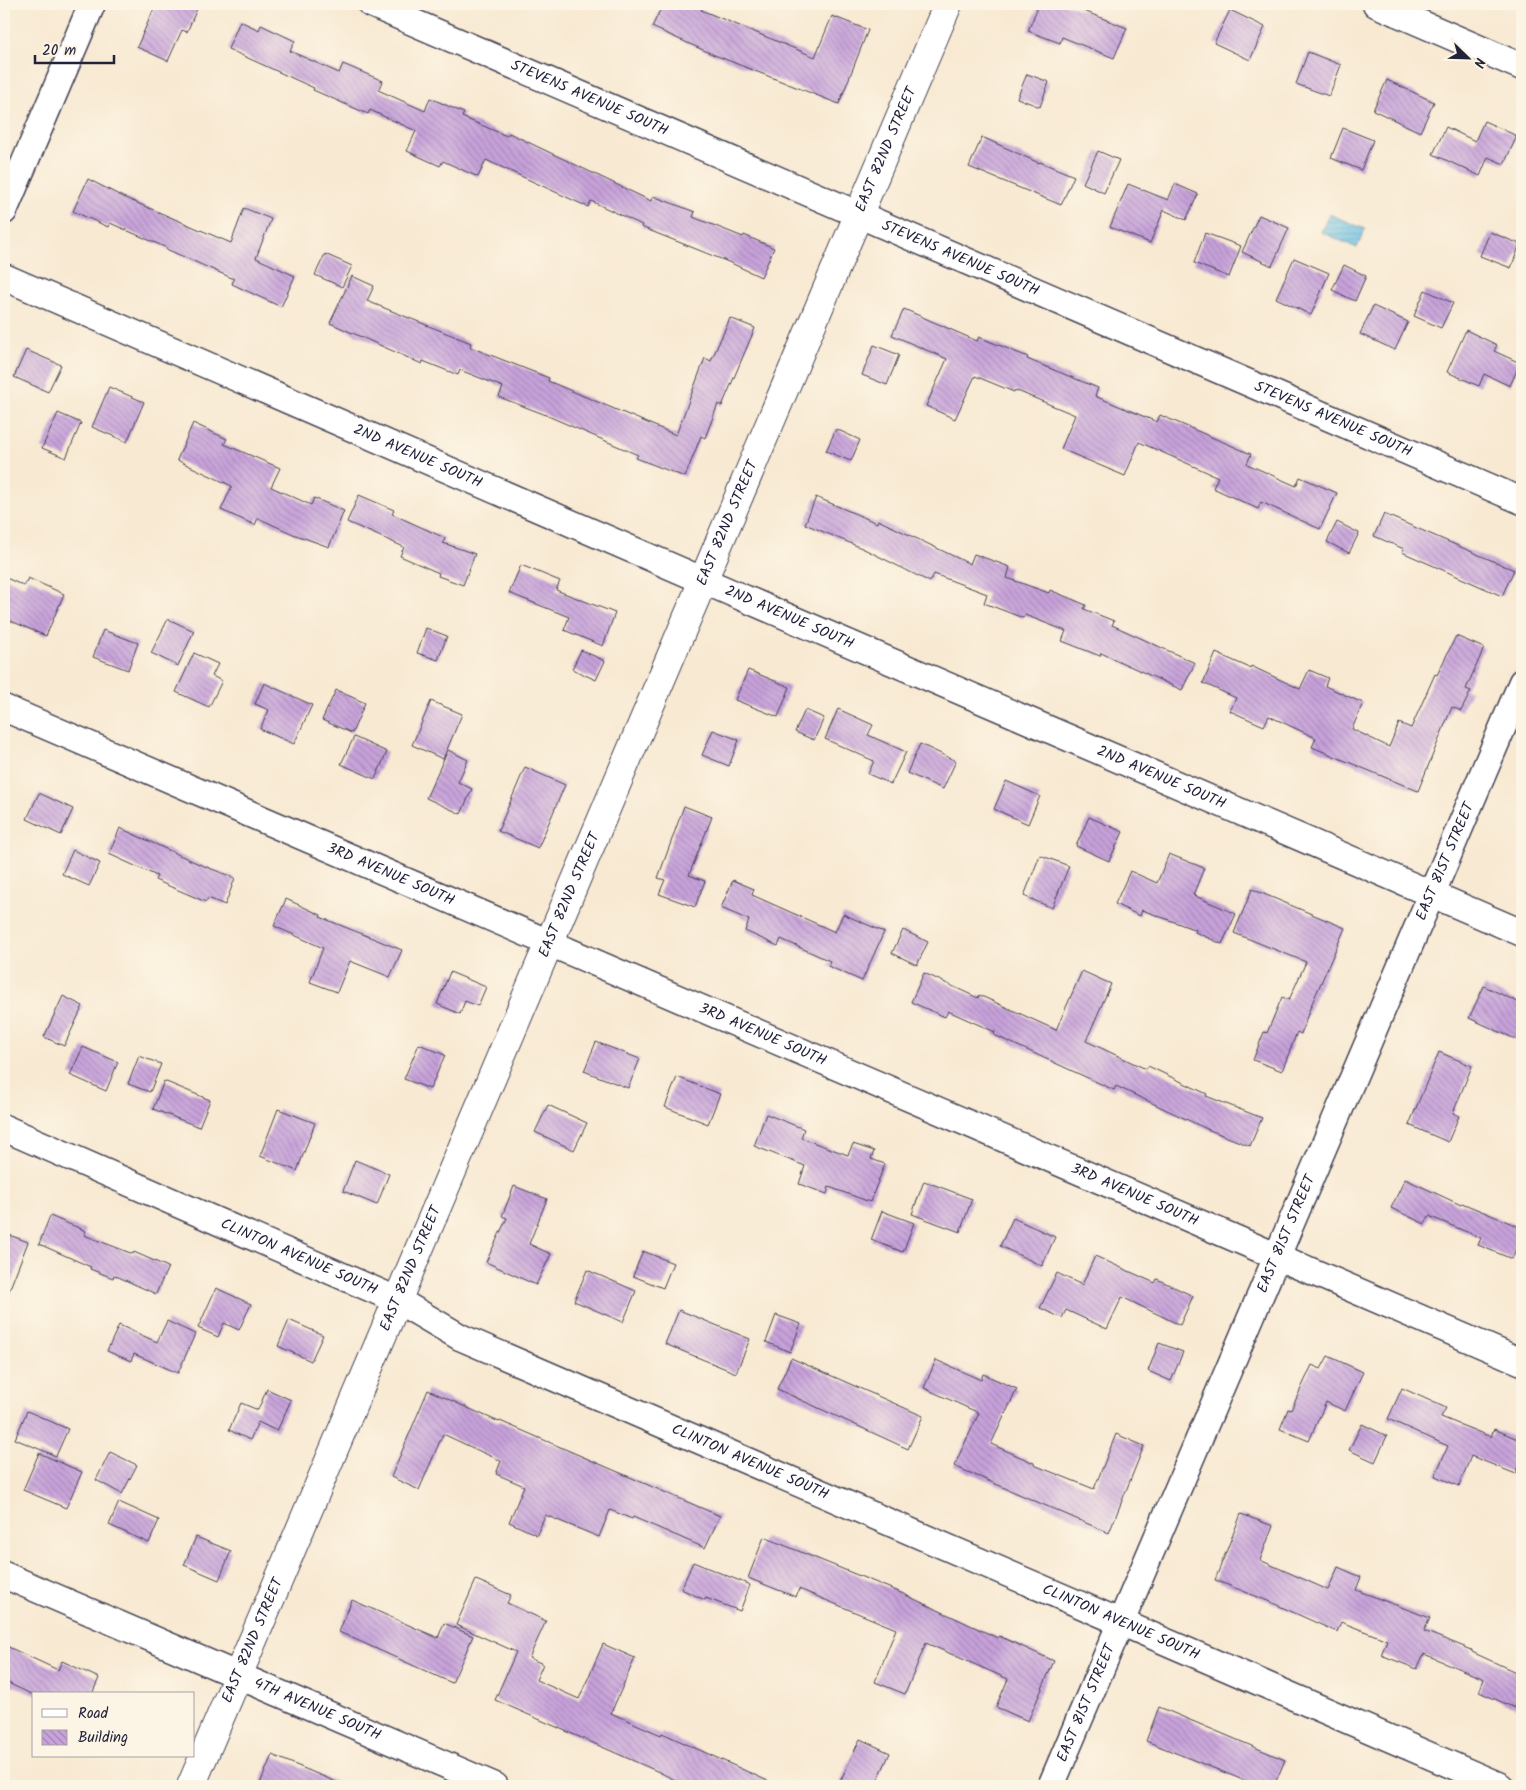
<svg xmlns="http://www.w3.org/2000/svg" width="1526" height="1790" font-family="Kalam,sans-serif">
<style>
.water{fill:url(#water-rules);stroke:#44708f}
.building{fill:url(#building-back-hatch)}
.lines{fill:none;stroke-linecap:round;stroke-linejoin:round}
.minor-casing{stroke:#424052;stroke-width:29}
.tertiary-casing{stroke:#424052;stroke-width:30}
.minor{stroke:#fff;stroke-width:26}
.tertiary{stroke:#fff;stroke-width:28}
.labels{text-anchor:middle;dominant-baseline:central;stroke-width:4;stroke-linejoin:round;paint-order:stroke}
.street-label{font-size:15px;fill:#22223b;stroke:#fcf5e5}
</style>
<defs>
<pattern id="water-rules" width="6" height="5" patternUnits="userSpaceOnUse" patternTransform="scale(1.25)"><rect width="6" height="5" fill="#66bfe3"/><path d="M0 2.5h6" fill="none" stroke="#549bb9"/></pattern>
<pattern id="building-back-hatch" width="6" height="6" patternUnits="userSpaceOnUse" patternTransform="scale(1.25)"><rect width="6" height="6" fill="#c8a3db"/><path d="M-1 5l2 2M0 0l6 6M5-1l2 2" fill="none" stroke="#a284b3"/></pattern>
</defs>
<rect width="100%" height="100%" fill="#fcf5e5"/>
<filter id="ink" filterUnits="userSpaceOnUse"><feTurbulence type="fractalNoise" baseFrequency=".02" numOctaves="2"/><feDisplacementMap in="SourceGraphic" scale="10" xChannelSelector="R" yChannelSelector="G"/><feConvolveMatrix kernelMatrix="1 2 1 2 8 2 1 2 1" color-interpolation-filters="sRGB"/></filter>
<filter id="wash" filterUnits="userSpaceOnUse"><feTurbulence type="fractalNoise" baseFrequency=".0096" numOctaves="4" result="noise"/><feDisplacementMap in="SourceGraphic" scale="20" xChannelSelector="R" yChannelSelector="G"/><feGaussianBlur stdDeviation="1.12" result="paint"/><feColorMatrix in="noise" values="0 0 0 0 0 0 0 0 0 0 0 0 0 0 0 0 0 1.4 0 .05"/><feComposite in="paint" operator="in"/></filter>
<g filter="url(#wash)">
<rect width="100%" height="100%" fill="#f8e9d2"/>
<polygon class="water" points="1329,214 1365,229 1357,248 1321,232"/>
<g id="blocks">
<g class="building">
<polygon points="156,4 199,4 187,32 182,30 168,61 137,47"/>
<polygon points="663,4 704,4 701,10 815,57 832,16 868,30 839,104 712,54 652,27"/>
<polygon points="1039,4 1066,4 1127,28 1114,58 1062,37 1060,43 1028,31"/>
<polygon points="1230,10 1265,27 1250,60 1214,43"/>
<polygon points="240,21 259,30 261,25 295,41 290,51 339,73 343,64 383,81 378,90 425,111 430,98 464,113 462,117 507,136 509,133 651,201 653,196 695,212 693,217 743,237 744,235 774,248 761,277 731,263 641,227 642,225 591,201 588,207 486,160 478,177 443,161 440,166 407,151 416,131 370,110 368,114 313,90 314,88 228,49"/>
<polygon points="1308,52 1341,65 1329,96 1296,84"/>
<polygon points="1027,74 1049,82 1040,107 1017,98"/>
<polygon points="1387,80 1434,102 1420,132 1373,110"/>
<polygon points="1484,121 1517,136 1504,164 1488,157 1480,176 1433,154 1446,127 1475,141"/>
<polygon points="1343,128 1373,140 1361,170 1331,158"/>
<polygon points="982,137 1039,163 1040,162 1074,176 1061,205 969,167"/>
<polygon points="1098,151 1119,160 1104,193 1083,183"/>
<polygon points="88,179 123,197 231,243 244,208 271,219 256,258 295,276 281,307 232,284 234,279 166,249 167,248 110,223 108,227 73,211"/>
<polygon points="1128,184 1168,200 1175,184 1198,194 1186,220 1164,210 1150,243 1110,227"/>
<polygon points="1259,215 1289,228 1272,266 1242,252"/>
<polygon points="1490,232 1520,244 1511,268 1480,256"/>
<polygon points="1205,233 1241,246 1229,277 1194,263"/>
<polygon points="325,254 352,266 342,287 315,275"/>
<polygon points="1294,258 1329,273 1311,315 1276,298"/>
<polygon points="1344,265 1366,276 1355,301 1332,290"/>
<polygon points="352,276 374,286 367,301 471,343 470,347 549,378 548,381 676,435 705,358 711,361 730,318 755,328 722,406 718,404 705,438 701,436 685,477 636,458 638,455 541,413 499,397 503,387 460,370 458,375 423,361 422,364 330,323"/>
<polygon points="1425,290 1453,303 1441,328 1414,316"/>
<polygon points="1373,306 1408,322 1395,350 1360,334"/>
<polygon points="904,309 977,341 979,337 1028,357 1027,359 1098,388 1095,396 1157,422 1160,415 1251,454 1247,464 1296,486 1300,477 1337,493 1320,529 1261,502 1258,509 1213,488 1218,477 1139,442 1125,476 1061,449 1075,415 1015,390 1014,392 975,376 955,419 926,406 947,359 892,335"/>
<polygon points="1466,330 1497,345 1494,351 1520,363 1510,386 1484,374 1479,386 1447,372"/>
<polygon points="874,345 899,355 887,385 862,375"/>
<polygon points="26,350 61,365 48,392 14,377"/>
<polygon points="109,387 144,402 127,442 92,427"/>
<polygon points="58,413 81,423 66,458 42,448"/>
<polygon points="193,423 227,439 224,444 280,468 271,487 311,505 314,498 344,511 329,547 293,534 258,518 255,525 221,510 232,486 177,460"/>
<polygon points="836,429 860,440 851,461 826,451"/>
<polygon points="359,495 394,510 392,514 445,538 443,543 475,554 463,585 438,576 439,573 400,556 404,547 347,522"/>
<polygon points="816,497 877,523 878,520 970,564 974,554 1010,567 1007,578 1049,593 1050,590 1086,605 1084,609 1114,621 1112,625 1195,663 1182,690 1101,653 1100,656 1062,641 1066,631 1025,615 1023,618 984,603 987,594 934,574 930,582 864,549 805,524"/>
<polygon points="1384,514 1514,570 1502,596 1402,552 1404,549 1374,536"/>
<polygon points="1337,522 1359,533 1349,553 1327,542"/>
<polygon points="521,565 560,581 556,590 615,613 603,646 564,630 569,617 509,593"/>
<polygon points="4,577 24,586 28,578 64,594 46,636 4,618"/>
<polygon points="168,619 194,631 178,666 151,653"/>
<polygon points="426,628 447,636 438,660 417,653"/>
<polygon points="103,630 138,643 128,670 93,657"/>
<polygon points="1456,636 1484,648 1466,689 1471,691 1461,711 1452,707 1418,791 1312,747 1316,738 1269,716 1264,726 1230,711 1236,698 1203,683 1216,653 1250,668 1251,666 1300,689 1309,670 1328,678 1325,686 1363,703 1352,729 1389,747 1399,723 1411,728 1435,674 1437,675"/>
<polygon points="581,650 605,661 596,680 572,669"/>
<polygon points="194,653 218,664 212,676 222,681 209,707 176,692"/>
<polygon points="748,670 790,687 778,717 735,700"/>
<polygon points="264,683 312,705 294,744 260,729 269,710 255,704"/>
<polygon points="336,690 365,703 352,733 322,720"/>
<polygon points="431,701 462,714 443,759 412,745"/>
<polygon points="838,709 873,725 868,735 906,752 891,784 868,774 874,761 825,739"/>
<polygon points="805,710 824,718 814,740 795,732"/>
<polygon points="713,730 739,740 729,766 702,755"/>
<polygon points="354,737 387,752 375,779 341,764"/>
<polygon points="920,744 956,761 943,789 907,773"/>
<polygon points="448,750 468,760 458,782 472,789 461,814 426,798"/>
<polygon points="525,767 565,785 538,848 498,831"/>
<polygon points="1006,781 1040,796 1028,824 994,809"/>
<polygon points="39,793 73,809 61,835 27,819"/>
<polygon points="684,806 712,817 689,875 705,881 695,907 659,894 665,880 658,878"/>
<polygon points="1089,817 1123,832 1109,861 1076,846"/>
<polygon points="120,828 199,864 235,878 225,905 208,898 206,902 155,880 157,876 109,854"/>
<polygon points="73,850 100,863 89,886 62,874"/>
<polygon points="1169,854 1204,868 1193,895 1236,914 1222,944 1195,932 1196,930 1142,910 1140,916 1115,904 1130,871 1157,883"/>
<polygon points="1040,855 1069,866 1052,908 1024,896"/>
<polygon points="733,880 754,889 752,895 835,932 843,914 884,932 862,981 828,966 830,961 781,939 778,946 745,931 749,920 721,908"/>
<polygon points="1252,889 1345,928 1310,1008 1301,1034 1297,1032 1282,1071 1253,1060 1264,1032 1267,1033 1282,997 1289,1000 1306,962 1234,933"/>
<polygon points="286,899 321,915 320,917 402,950 390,977 350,961 337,992 310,982 323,948 274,926"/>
<polygon points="903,930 928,942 917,965 892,953"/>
<polygon points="1082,971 1111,984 1086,1041 1146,1069 1148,1066 1207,1094 1206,1096 1262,1118 1250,1146 1207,1129 1116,1086 1114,1090 994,1035 995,1032 948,1011 945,1017 911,1002 924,973 978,998 979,995 1056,1030"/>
<polygon points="450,972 486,987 478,1006 465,1001 460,1014 437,1004"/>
<polygon points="1484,986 1522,1004 1522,1042 1469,1018"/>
<polygon points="63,996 83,1006 64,1046 44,1037"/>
<polygon points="596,1042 640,1059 628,1088 584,1071"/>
<polygon points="419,1044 445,1055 430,1089 404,1079"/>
<polygon points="83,1047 118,1062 106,1091 70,1075"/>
<polygon points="1439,1052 1472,1066 1453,1113 1459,1116 1448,1142 1409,1125"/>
<polygon points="139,1056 161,1064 150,1092 128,1084"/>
<polygon points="677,1077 720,1094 708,1124 665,1107"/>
<polygon points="164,1081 210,1100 199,1127 153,1109"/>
<polygon points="548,1105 587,1123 574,1150 535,1132"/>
<polygon points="278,1109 315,1123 297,1171 260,1156"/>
<polygon points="766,1114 804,1129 801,1138 848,1155 853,1144 874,1151 871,1159 885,1164 870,1202 829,1187 827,1194 799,1184 805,1166 754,1146"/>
<polygon points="355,1160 389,1174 377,1205 343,1191"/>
<polygon points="1405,1179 1461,1205 1462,1203 1522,1228 1522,1235 1512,1259 1478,1245 1481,1238 1429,1216 1425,1224 1391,1208"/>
<polygon points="924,1181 972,1199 960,1232 912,1214"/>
<polygon points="514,1186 547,1199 529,1244 551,1254 536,1285 486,1262 507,1218 502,1216"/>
<polygon points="882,1211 914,1223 903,1252 871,1240"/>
<polygon points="50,1216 86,1231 84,1235 133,1254 134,1252 168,1267 156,1294 114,1275 113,1278 90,1269 91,1267 39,1244"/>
<polygon points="1013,1218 1055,1237 1042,1266 1000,1246"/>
<polygon points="4,1233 28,1242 5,1301 4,1301"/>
<polygon points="643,1251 673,1263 663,1288 633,1276"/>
<polygon points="1095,1256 1155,1283 1157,1279 1193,1296 1180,1325 1122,1297 1107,1329 1066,1310 1062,1318 1040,1308 1057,1273 1082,1285"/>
<polygon points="587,1270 636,1291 623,1322 574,1301"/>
<polygon points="216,1288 251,1304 239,1330 224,1323 218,1337 198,1328"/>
<polygon points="679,1310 750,1339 736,1373 665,1344"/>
<polygon points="776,1315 801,1324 790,1352 766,1342"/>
<polygon points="289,1320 323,1335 311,1361 278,1346"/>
<polygon points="167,1321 195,1334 178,1373 134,1354 131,1361 107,1351 119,1325 157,1342"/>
<polygon points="1159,1343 1183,1352 1171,1381 1148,1371"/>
<polygon points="1328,1356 1363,1372 1345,1411 1326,1402 1309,1441 1280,1429 1288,1409 1291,1410 1312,1365 1321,1369"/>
<polygon points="791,1358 923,1416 908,1449 777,1389"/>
<polygon points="936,1360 981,1380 983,1374 1017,1389 991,1444 1034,1463 1034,1465 1094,1489 1116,1434 1144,1446 1109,1533 954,1466 979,1413 924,1388"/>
<polygon points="1402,1388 1446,1408 1441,1417 1491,1437 1494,1429 1522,1441 1522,1458 1516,1474 1471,1456 1459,1486 1435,1476 1448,1446 1388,1419"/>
<polygon points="267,1389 291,1400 277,1431 258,1422 250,1440 229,1430 241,1403 258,1410"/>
<polygon points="428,1390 499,1422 500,1421 720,1516 705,1548 633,1517 632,1519 610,1510 599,1537 545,1515 537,1535 509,1522 524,1486 496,1474 501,1461 443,1434 419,1490 391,1477"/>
<polygon points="27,1411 68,1429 56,1456 15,1439"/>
<polygon points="1362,1424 1387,1436 1375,1462 1349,1450"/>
<polygon points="110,1452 137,1465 122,1494 96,1480"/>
<polygon points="39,1453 82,1472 66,1508 23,1490"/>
<polygon points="119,1502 159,1520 149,1543 109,1525"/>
<polygon points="1241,1514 1273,1526 1260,1560 1328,1590 1338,1567 1361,1577 1356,1590 1430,1618 1424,1631 1472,1650 1472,1652 1522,1675 1522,1711 1479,1692 1484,1679 1424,1654 1417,1669 1381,1655 1387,1640 1341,1622 1337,1632 1268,1601 1215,1580"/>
<polygon points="196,1537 231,1551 219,1580 184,1565"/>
<polygon points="764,1537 899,1592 998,1638 999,1636 1054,1661 1028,1721 996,1707 1008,1679 926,1643 905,1694 875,1682 896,1629 799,1589 796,1597 748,1578"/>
<polygon points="693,1562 750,1585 740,1611 706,1598 705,1600 681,1589"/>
<polygon points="476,1580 511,1595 507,1603 546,1621 529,1658 543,1664 536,1680 579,1699 603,1644 635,1658 611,1713 661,1735 662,1733 779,1786 687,1786 659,1772 495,1700 516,1652 456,1625"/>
<polygon points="352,1600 438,1638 444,1623 473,1636 452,1683 339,1632"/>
<polygon points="4,1645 58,1670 62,1661 99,1678 92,1694 31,1694 4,1681"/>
<polygon points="1159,1707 1285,1760 1274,1786 1258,1786 1146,1741"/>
<polygon points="860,1739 890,1753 875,1786 838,1786"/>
<polygon points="272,1755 346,1786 259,1786"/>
</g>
</g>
</g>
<g filter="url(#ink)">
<use href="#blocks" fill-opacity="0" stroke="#424052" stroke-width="1"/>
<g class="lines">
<g class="minor-casing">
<g id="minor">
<path id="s1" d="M371,4L1522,501"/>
<polyline points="1376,4 1522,67"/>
<polyline points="4,211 92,4"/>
<path id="s2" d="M4,277L739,596L1522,933"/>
<path id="s3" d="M4,708L1522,1362"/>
<path id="s4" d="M4,1128L397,1300L460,1337L1500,1786"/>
<path id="s5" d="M4,1575L495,1786"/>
<path id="s6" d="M1051,1786L1522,682"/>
</g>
</g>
<g class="tertiary-casing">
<g id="tertiary">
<path id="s7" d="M191,1786L948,4"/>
</g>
</g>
<use href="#minor" class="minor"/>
<use href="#tertiary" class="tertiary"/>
</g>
</g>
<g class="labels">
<g class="street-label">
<text stroke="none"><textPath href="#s1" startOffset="238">STEVENS AVENUE SOUTH</textPath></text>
<text stroke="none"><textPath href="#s7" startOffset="1778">EAST 82ND STREET</textPath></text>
<text stroke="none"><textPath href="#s1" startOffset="642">STEVENS AVENUE SOUTH</textPath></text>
<text stroke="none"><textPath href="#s1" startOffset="1048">STEVENS AVENUE SOUTH</textPath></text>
<text stroke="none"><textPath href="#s2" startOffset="451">2ND AVENUE SOUTH</textPath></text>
<text stroke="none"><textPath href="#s7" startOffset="1372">EAST 82ND STREET</textPath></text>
<text stroke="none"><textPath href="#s2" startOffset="856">2ND AVENUE SOUTH</textPath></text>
<text stroke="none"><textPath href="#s2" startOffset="1261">2ND AVENUE SOUTH</textPath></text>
<text stroke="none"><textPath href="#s6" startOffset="1005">EAST 81ST STREET</textPath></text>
<text stroke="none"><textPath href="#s3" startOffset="421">3RD AVENUE SOUTH</textPath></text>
<text stroke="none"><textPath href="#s7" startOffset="968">EAST 82ND STREET</textPath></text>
<text stroke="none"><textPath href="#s3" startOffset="826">3RD AVENUE SOUTH</textPath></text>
<text stroke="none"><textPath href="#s3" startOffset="1231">3RD AVENUE SOUTH</textPath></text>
<text stroke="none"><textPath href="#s6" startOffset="600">EAST 81ST STREET</textPath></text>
<text stroke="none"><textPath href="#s4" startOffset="322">CLINTON AVENUE SOUTH</textPath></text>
<text stroke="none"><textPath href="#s7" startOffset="562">EAST 82ND STREET</textPath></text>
<text stroke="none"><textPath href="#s4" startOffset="818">CLINTON AVENUE SOUTH</textPath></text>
<text stroke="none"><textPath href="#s4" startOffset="1222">CLINTON AVENUE SOUTH</textPath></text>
<text stroke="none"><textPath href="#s7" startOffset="158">EAST 82ND STREET</textPath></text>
<text stroke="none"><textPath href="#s6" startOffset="90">EAST 81ST STREET</textPath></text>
<text stroke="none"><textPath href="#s5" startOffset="341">4TH AVENUE SOUTH</textPath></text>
</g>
</g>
<rect width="1526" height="1790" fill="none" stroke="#fcf5e5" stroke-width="20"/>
<rect x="32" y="1692" width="162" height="65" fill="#fcf5e5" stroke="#a5a1a1"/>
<rect x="42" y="1709" width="25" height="8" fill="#ffffff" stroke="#a5a1a1"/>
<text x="78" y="1718" font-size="15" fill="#22223b">Road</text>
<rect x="42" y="1730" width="25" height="15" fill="url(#building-back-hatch)" stroke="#a5a1a1"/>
<text x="78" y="1742" font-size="15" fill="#22223b">Building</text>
<g transform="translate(1468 58) rotate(113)" stroke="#fcf5e5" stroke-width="4" paint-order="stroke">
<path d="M0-4L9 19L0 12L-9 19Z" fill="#22223b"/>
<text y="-8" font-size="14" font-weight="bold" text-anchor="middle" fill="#22223b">N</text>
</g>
<path d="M35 55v8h79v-8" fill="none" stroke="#22223b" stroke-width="2.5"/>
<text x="42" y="55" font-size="15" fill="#22223b" stroke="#fcf5e5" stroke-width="4" paint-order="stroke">20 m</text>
</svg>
